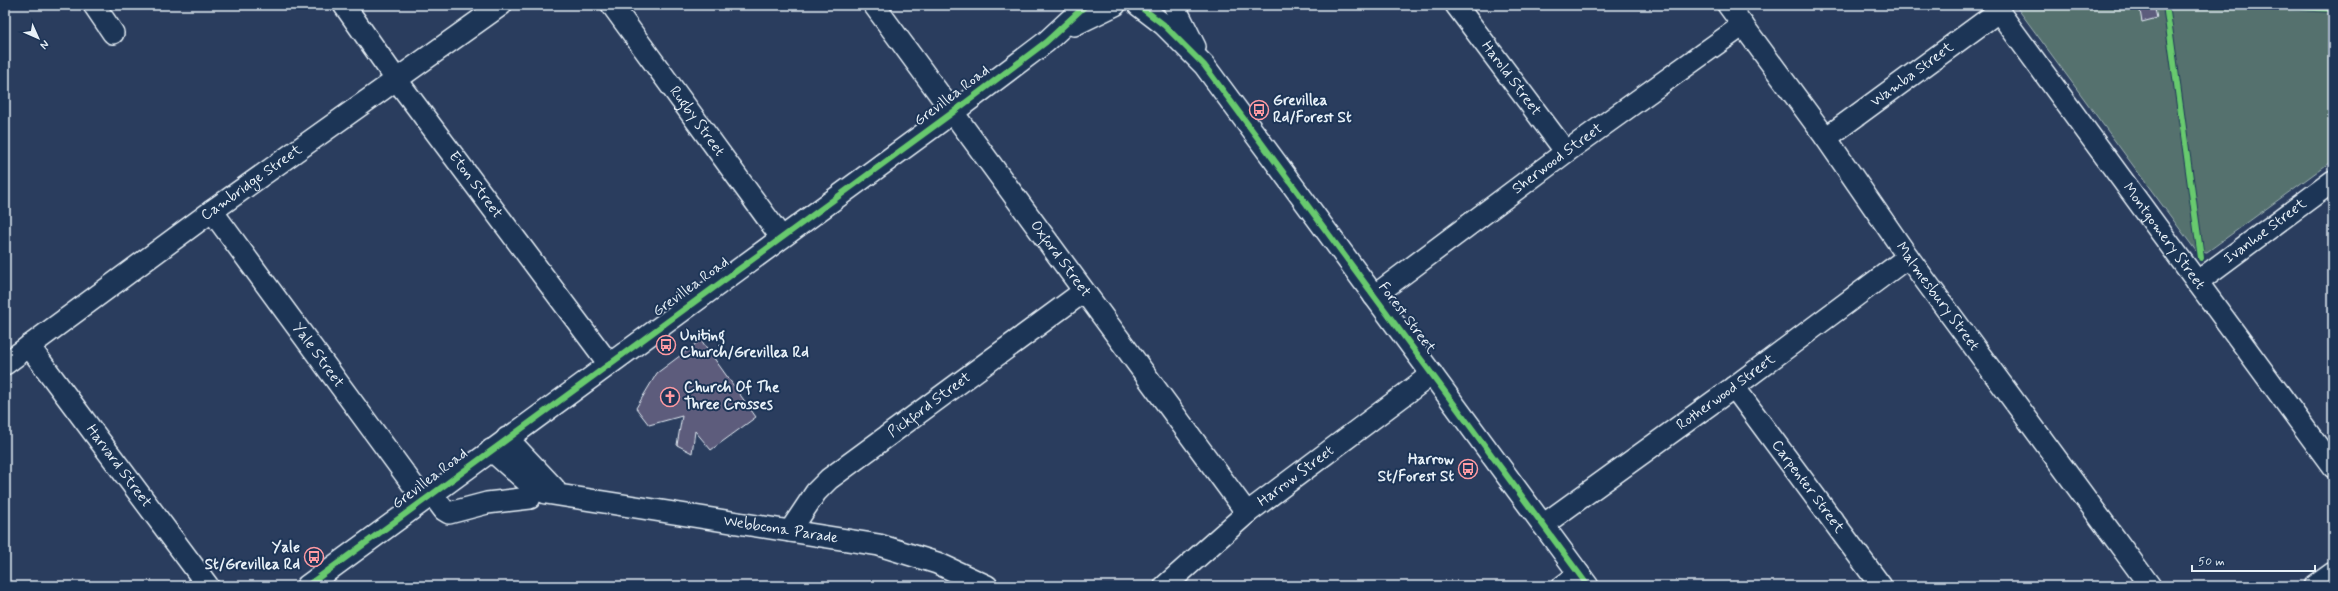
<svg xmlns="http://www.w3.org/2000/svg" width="2338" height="591" font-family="Mynerve,sans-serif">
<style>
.green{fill:#55716e;stroke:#9eb1b3}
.building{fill:#5d5b7b;stroke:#e8f1f8}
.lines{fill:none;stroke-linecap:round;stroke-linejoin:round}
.minor-casing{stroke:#e8f1f8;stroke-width:24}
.minor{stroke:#1d3557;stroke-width:21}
.cycleway-casing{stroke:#1d3557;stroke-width:8}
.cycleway{stroke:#67ca6e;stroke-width:6}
.labels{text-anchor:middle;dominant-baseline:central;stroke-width:4;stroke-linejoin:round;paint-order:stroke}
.street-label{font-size:15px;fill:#e8f1f8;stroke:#1d3557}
.poi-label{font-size:15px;font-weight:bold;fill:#e8f1f8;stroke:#1d3557;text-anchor:start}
</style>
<rect width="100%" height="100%" fill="#2a3d5e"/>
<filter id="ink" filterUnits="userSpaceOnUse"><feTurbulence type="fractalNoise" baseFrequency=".025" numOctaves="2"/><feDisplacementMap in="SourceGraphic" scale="8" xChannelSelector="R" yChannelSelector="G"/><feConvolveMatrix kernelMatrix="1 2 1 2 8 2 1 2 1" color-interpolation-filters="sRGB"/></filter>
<g filter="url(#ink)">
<polygon class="green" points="2015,5 2333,5 2333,160 2207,252 2196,251"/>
<g class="building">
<polygon points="2139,5 2154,5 2157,18 2142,22"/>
<polygon points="701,340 756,417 711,450 695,431 692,453 677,445 682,416 649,425 636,408 657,373"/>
</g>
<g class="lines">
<g class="minor-casing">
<g id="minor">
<polyline points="94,5 113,33"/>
<path id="s1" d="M344,5L396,79L609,364"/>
<path id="s2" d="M612,5L781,237"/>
<path id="s3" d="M874,5L1247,513"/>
<polyline points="1138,5 1164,25 1204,65 1588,586"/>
<polyline points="1174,5 1195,47"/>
<path id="s4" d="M1456,5L1566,152"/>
<path id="s5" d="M1728,5L1826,138L1908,257L2150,586"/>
<path id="s6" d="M1994,5L2333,467"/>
<polyline points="1074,25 1115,5"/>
<path id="s7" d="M1826,138L1999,11"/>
<path id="s8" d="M212,211L424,500"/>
<path id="s9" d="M2197,282L2333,181"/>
<path id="s10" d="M1374,296L1566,152L1743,25"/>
<path id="s11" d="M29,346L208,586"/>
<path id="s12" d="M5,364L212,211L501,5"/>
<path id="s13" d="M1734,387L1881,586"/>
<polyline points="507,438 554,488"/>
<path id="s14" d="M491,450L533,487L546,493L879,545L937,563L987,586"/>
<polyline points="432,494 444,510 449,513 487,503 530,498"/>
<path id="s15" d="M1543,525L1734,387L1908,257"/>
<path id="s16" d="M790,531L816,492L829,479L1083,292"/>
<polyline points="307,586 952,113 1046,42 1086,5"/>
<path id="s17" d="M1165,586L1247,513L1432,374"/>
<polyline points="1563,586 1579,574"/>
<polyline points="2315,586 2333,573"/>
</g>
</g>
<use href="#minor" class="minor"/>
<g class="cycleway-casing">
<g id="cycleway">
<polyline points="1138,5 1164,25 1204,65 1588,586"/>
<polyline points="2166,5 2201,258"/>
<polyline points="2266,5 2333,9"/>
<polyline points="307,586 952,113 1046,42 1086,5"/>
</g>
</g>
<use href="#cycleway" class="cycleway"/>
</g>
</g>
<defs>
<g id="bus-ring" transform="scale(1)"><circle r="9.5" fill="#1d3557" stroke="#ff9aa2" stroke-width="1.5"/><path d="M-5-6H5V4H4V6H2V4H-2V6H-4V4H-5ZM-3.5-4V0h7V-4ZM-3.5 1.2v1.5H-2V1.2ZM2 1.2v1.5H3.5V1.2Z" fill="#ff9aa2"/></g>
<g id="church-ring" transform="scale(1)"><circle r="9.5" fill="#1d3557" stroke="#ff9aa2" stroke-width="1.5"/><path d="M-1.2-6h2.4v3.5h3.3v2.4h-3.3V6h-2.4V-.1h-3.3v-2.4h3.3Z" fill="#ff9aa2"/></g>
</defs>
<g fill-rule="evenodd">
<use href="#bus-ring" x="1259" y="110"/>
<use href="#bus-ring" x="666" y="345"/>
<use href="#church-ring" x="670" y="397"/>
<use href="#bus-ring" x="1468" y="469"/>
<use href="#bus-ring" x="314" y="557"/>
</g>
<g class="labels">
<g class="street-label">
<text stroke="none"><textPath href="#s7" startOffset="107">Wamba Street</textPath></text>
<text stroke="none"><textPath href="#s4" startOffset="92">Harold Street</textPath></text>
<text transform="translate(952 96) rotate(-37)">Grevillea Road</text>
<text stroke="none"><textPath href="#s2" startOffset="144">Rugby Street</textPath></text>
<text stroke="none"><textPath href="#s10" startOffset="229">Sherwood Street</textPath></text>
<text stroke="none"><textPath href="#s12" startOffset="306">Cambridge Street</textPath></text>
<text stroke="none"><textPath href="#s1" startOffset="223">Eton Street</textPath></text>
<text stroke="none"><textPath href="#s9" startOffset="85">Ivanhoe Street</textPath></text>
<text stroke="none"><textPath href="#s6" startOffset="287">Montgomery Street</textPath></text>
<text stroke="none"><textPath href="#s3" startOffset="315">Oxford Street</textPath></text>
<text transform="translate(691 287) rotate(-36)">Grevillea Road</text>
<text stroke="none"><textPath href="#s5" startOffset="359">Malmesbury Street</textPath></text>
<text transform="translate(1407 318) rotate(53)">Forest Street</text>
<text stroke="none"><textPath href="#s8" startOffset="179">Yale Street</textPath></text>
<text stroke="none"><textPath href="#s15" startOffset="226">Rotherwood Street</textPath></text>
<text stroke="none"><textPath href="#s16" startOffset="190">Pickford Street</textPath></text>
<text stroke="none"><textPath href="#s11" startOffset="150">Harvard Street</textPath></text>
<text stroke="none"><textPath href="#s17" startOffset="171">Harrow Street</textPath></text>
<text transform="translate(430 479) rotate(-37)">Grevillea Road</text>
<text stroke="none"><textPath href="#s13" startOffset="124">Carpenter Street</textPath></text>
<text stroke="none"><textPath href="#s14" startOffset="308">Webbcona Parade</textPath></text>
</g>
<g class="poi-label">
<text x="1273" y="101">Grevillea<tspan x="1273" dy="17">Rd/Forest St</tspan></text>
<text x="680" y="336">Uniting<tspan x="680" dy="17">Church/Grevillea Rd</tspan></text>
<text x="684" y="388">Church Of The<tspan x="684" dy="17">Three Crosses</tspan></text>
<text x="1454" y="460" text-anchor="end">Harrow<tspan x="1454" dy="17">St/Forest St</tspan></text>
<text x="300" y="548" text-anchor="end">Yale<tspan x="300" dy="17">St/Grevillea Rd</tspan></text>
</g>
</g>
<rect width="2338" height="591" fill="none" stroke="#1d3557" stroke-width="20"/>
<rect x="10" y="10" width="2318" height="571" fill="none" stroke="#e8f1f8" stroke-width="1.5" filter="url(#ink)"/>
<g transform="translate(38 38) rotate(135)" stroke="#1d3557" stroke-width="3" paint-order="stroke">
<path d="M0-3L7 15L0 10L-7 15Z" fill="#e8f1f8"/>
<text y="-6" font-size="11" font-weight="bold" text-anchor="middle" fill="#e8f1f8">N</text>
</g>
<path d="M2192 565v6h123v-6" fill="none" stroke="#e8f1f8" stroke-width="2"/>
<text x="2198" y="565" font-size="12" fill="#e8f1f8" stroke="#1d3557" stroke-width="3" paint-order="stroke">50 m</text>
</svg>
